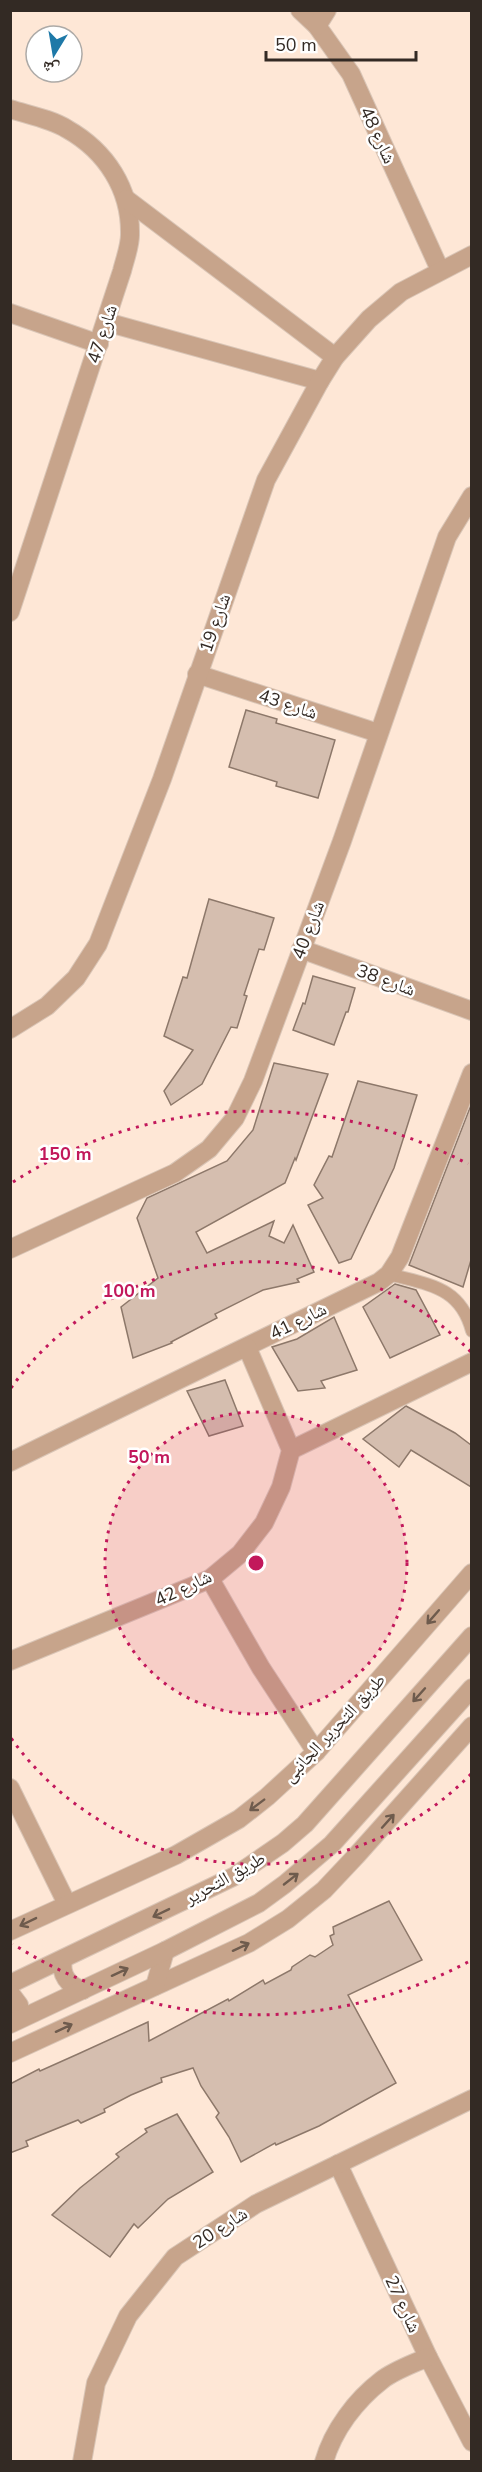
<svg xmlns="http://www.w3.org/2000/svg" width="482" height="2472" font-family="'Nunito Sans','Noto Naskh Arabic',sans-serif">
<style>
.building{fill:#d5beaf;stroke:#8d786a;stroke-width:1.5}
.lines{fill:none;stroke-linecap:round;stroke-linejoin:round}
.service-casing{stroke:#d9c5b6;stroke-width:14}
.minor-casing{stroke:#d9c5b6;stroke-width:20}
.tertiary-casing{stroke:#d9c5b6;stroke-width:20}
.service{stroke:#c7a48b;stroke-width:12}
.minor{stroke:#c7a48b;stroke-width:18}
.tertiary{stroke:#c7a48b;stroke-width:18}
.oneway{stroke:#6e5b4d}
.ring{fill:none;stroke:#c2185b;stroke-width:3;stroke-dasharray:3 6}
.labels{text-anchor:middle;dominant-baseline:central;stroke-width:5;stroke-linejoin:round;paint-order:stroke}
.street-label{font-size:18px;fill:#332a24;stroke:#fff}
.centre{fill:#c2185b;stroke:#fff;stroke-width:3}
.ring-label{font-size:18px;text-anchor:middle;font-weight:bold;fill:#c2185b;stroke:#fff;stroke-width:5;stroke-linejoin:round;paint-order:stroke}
</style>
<rect width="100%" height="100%" fill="#fee7d6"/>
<g class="building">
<polygon points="246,710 277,719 276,723 335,740 318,798 276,786 277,782 229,767"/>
<polygon points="209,899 274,918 264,950 259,949 244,995 247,996 237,1028 231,1027 202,1084 171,1105 164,1091 193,1050 164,1036 183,977 187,978"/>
<polygon points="313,976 355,988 348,1012 346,1012 334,1045 293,1030 303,1003 305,1004"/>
<polygon points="274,1063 328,1074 296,1160 295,1158 285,1183 196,1232 207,1253 274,1221 269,1236 284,1243 293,1225 314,1272 297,1279 299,1282 263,1290 215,1314 217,1318 171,1342 172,1343 133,1358 121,1307 158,1278 137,1218 147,1198 227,1161 253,1130"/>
<polygon points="358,1081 417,1095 394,1168 351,1259 339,1263 308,1205 323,1198 314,1185 329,1156 332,1157"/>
<polygon points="471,1105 471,1260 463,1287 409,1265"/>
<polygon points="395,1284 416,1290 440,1335 390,1358 363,1307"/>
<polygon points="334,1317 357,1370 321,1381 325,1388 298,1391 272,1347 297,1339"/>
<polygon points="225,1380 243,1426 209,1436 187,1391"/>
<polygon points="406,1406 455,1433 471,1445 471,1487 411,1450 399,1467 363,1439"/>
<polygon points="389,1901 422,1960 348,1995 396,2083 319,2126 276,2145 275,2143 241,2162 229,2137 216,2117 219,2113 201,2086 193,2068 161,2078 162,2082 131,2095 104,2109 105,2112 81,2123 78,2120 26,2141 28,2146 10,2153 10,2084 39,2069 40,2071 78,2054 148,2022 149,2041 228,1999 229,2001 263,1980 265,1984 291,1970 292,1967 310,1955 315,1957 333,1945 330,1936 334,1934 333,1927"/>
<polygon points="177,2114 213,2172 168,2199 138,2228 134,2224 110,2257 52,2215 80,2188 119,2157 116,2154 147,2132 145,2129"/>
</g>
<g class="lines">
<g class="service-casing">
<path id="service" d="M389,1274C428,1285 460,1286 472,1331"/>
</g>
<g class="minor-casing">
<g id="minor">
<polyline points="300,10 317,26 351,74 440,270"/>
<polyline points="317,26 327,10"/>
<path d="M10,109C29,115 51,119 67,129C106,151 131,189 130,235C130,246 125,259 122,271L10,612"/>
<polyline points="126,199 335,357"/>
<polyline points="10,313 99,344"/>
<polyline points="106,322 320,381"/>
<polyline points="197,674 378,733"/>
<polyline points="301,949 472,1011"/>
<polyline points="10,1029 47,1006 76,978 98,944 162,779 266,480 320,381 335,357 369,319 401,292 472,255"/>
<polyline points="10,1249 175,1173 209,1149 235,1118 253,1081 342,841 447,537 472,496"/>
<polyline points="291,1450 472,1362"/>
<polyline points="10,1462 379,1282 389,1274 400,1257 472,1073"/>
<polyline points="210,1579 261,1668 316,1752"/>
<polyline points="10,1661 210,1579 240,1554 264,1523 281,1487 291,1450 247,1347"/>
<polyline points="10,1788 67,1904"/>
<polyline points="10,1931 176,1855 239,1819 267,1797 316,1752 472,1573"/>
<polyline points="10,2053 249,1943 288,1919 324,1890 356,1856 472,1726"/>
<polyline points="338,2164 428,2357 472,2442"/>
<polyline points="82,2462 96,2383 128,2316 175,2257 256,2204 472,2099"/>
<path d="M324,2462C333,2430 356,2400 382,2380C395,2370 413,2364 428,2357"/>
</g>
</g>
<g class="tertiary-casing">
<g id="tertiary">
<path d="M63,1960C60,1974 68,1986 83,1990"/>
<polyline points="10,1984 235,1876 283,1843 305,1824 472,1636"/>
<polyline points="155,1986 165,1951"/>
<polyline points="10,1993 19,2005 16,2019 10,2023"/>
<polyline points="10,2024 165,1951 259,1903 285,1884 332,1844 472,1688"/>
</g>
</g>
<use href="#service" class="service"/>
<use href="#minor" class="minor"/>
<use href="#tertiary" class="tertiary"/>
</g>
<defs><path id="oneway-shaft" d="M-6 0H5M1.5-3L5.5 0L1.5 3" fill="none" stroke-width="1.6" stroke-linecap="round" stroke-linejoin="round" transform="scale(1.5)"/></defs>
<g class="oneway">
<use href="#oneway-shaft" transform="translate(433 1617) rotate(131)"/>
<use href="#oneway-shaft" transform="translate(419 1695) rotate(132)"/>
<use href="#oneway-shaft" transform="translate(257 1805) rotate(143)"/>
<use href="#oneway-shaft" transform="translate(388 1821) rotate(-48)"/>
<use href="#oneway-shaft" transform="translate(291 1879) rotate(-38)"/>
<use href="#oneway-shaft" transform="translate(161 1913) rotate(154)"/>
<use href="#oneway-shaft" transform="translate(28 1922) rotate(154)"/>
<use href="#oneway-shaft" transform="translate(241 1947) rotate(-25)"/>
<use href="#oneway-shaft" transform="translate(120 1972) rotate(-25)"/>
<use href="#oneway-shaft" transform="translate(64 2028) rotate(-25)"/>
</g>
<circle cx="256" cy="1563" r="151" fill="#c2185b" fill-opacity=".12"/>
<g class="ring">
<circle cx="256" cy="1563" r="151"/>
<path d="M471 1774A301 301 0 0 1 11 1738M11 1388A301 301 0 0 1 471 1352"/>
<path d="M468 1962A452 452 0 0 1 13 1944M13 1182A452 452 0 0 1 468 1164"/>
</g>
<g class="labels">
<g class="street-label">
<text transform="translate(378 135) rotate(65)">شارع 48</text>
<text transform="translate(102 334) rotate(-72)">شارع 47</text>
<text transform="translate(215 623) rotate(-71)">شارع 19</text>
<text transform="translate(288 704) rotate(18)">شارع 43</text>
<text transform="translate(308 930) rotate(-69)">شارع 40</text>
<text transform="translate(386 980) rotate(20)">شارع 38</text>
<text transform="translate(298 1321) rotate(-26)">شارع 41</text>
<text transform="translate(183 1588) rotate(-25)">شارع 42</text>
<text transform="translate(334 1728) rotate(-47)">طريق التحرير الجانبى</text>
<text transform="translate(225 1878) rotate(-29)">طريق التحرير</text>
<text transform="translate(220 2228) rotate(-33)">شارع 20</text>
<text transform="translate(403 2304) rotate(65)">شارع 27</text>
</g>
</g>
<circle cx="256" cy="1563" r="9" class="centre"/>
<g class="ring-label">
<text x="65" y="1160">150 m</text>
<text x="129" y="1297">100 m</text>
<text x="149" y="1463">50 m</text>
</g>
<rect width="482" height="2472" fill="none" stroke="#332a24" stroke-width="24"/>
<g transform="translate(54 54) rotate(191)"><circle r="28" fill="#ffffff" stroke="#adaaa7" stroke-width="1.5"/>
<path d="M0-4.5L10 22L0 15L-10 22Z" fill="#1e79a8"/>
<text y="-9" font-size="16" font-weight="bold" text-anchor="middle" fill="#332a24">ش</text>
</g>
<path d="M266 51v9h150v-9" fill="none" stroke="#332a24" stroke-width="3"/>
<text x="275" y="51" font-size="18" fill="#332a24" stroke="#ffffff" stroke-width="4.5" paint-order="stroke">50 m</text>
</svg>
